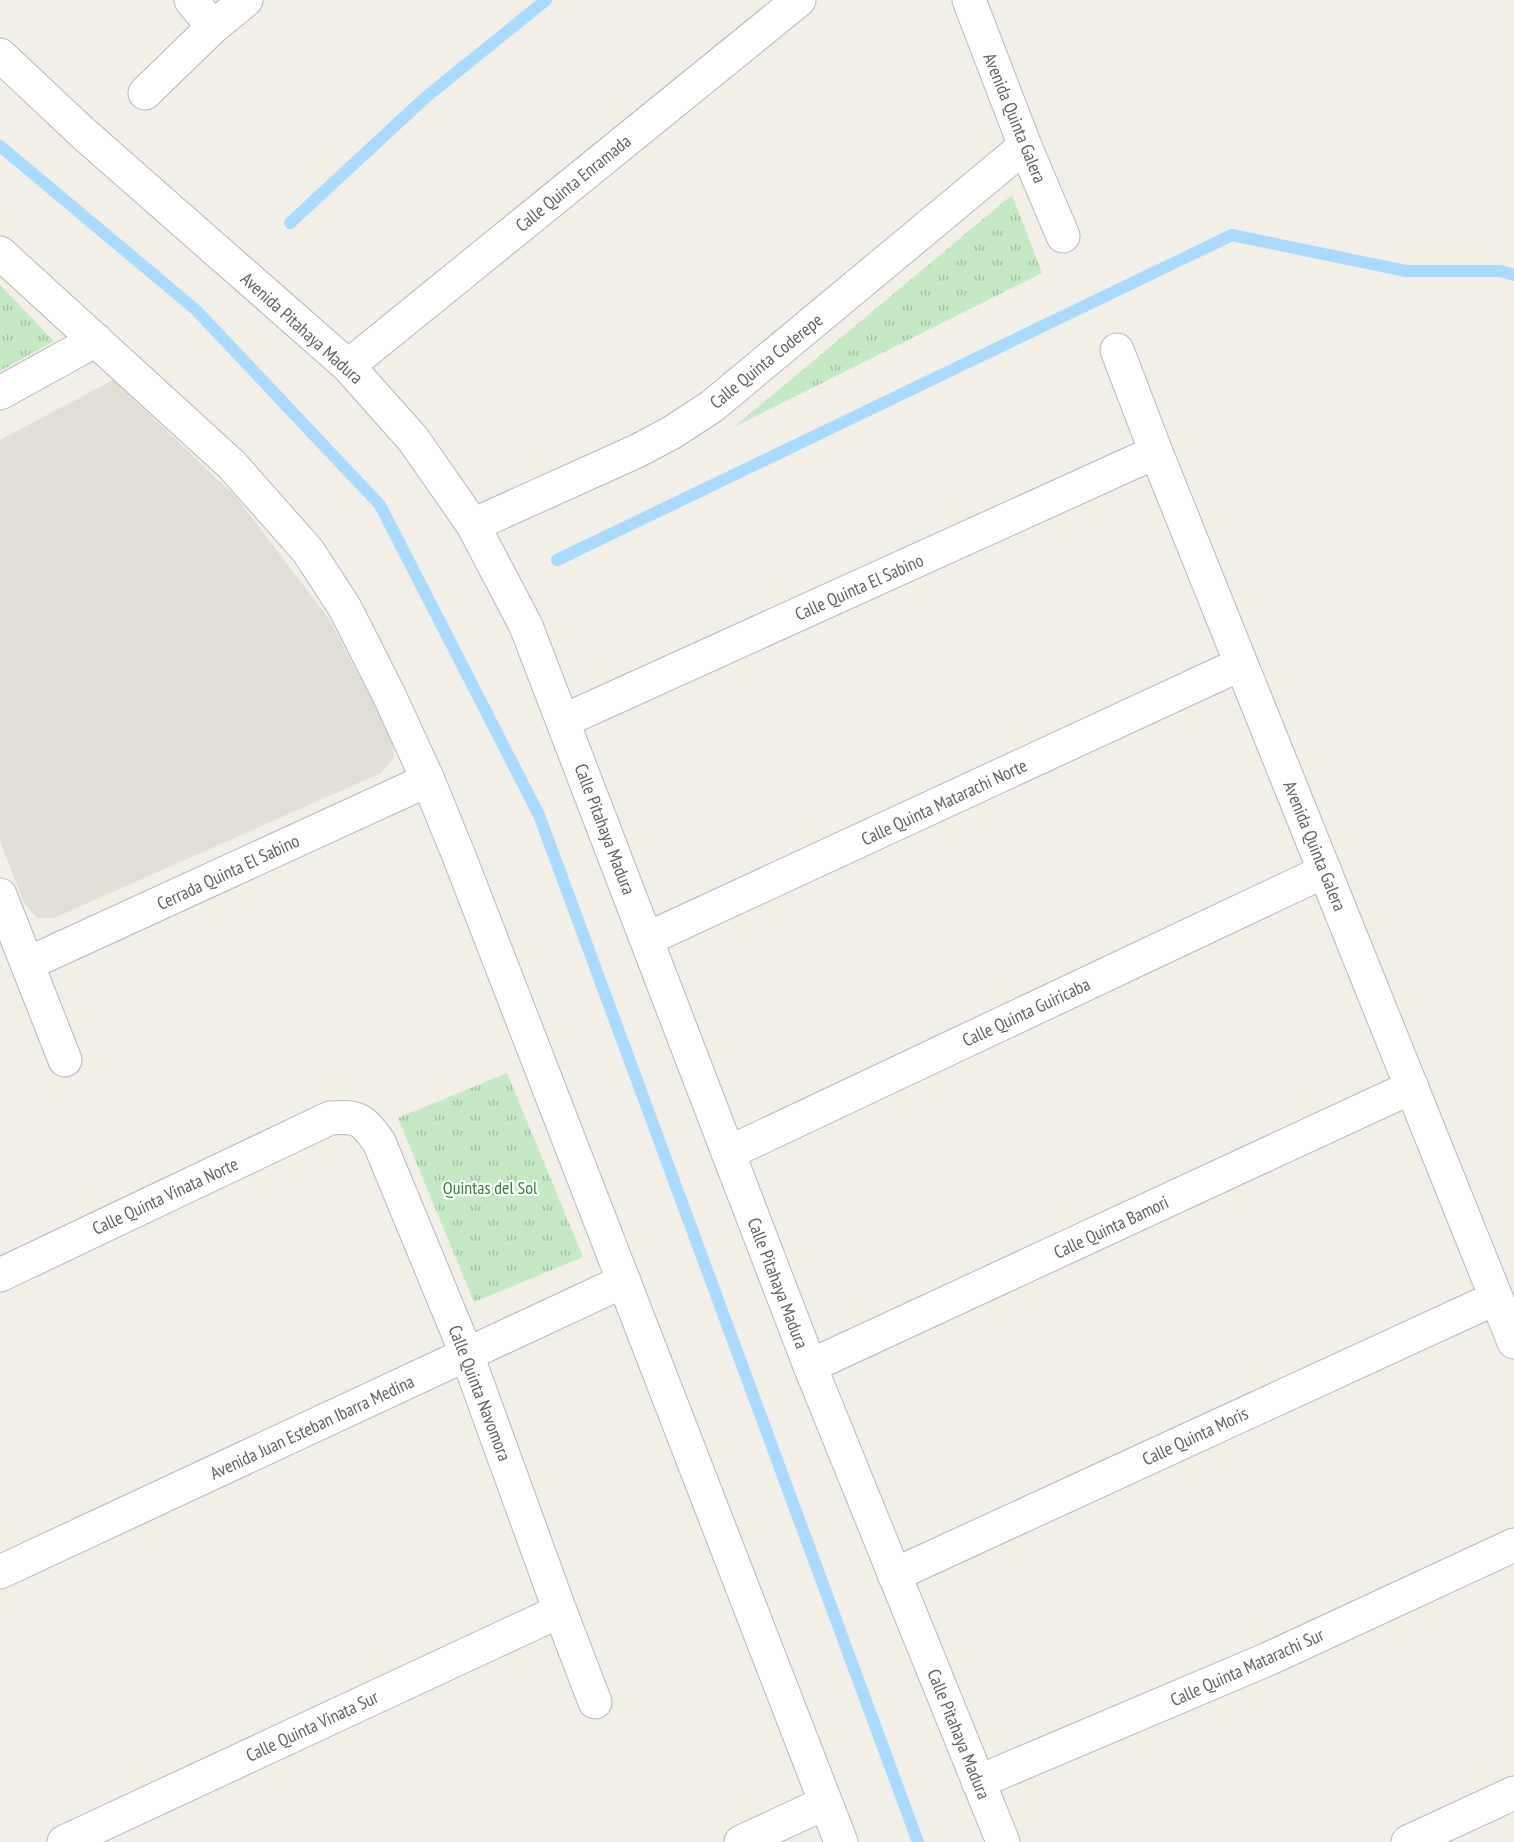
<svg xmlns="http://www.w3.org/2000/svg" width="1514" height="1842" font-family="'PT Sans Narrow',sans-serif">
<style>
.education{fill:#e1ded6}
.park{fill:url(#park-tufts)}
.lines{fill:none;stroke-linecap:round;stroke-linejoin:round}
.stream{stroke:#aadaff;stroke-width:12}
.minor-casing{stroke:#b5b8bc;stroke-width:35}
.tertiary-casing{stroke:#b5b8bc;stroke-width:35}
.minor{stroke:#fff;stroke-width:33}
.tertiary{stroke:#fff;stroke-width:33}
.labels{text-anchor:middle;dominant-baseline:central;stroke-width:4.5;stroke-linejoin:round;paint-order:stroke}
.street-label{font-size:18px;fill:#5f6368;stroke:#fff}
.park-label{font-size:18px;fill:#348238;stroke:#fff}
</style>
<defs>
<pattern id="park-tufts" width="24" height="20" patternUnits="userSpaceOnUse" patternTransform="scale(1.5)"><rect width="24" height="20" fill="#c5e8c5"/><path d="M3 7l-1-3M5 7V3M7 7l1-3M15 17l-1-3M17 17v-4M19 17l1-3" fill="none" stroke="#a3c0a4"/></pattern>
</defs>
<rect width="100%" height="100%" fill="#f1efe8"/>
<polygon class="education" points="113,380 236,497 329,619 392,739 394,758 381,773 54,918 37,918 24,903 0,841 0,440"/>
<g class="park">
<polygon points="1012,195 1042,273 734,427"/>
<polygon points="0,285 54,341 0,371"/>
<polygon points="507,1073 583,1257 474,1302 398,1118"/>
</g>
<g class="lines">
<g class="stream">
<polyline points="0,146 196,310 380,505 539,815 918,1842"/>
<polyline points="290,223 426,97 546,0"/>
<polyline points="557,560 1232,235 1406,271 1501,271 1514,275"/>
</g>
<g class="minor-casing">
<g id="minor">
<polyline points="191,0 213,27"/>
<polyline points="969,0 1025,146 1063,236"/>
<polyline points="145,93 213,27 246,0"/>
<polyline points="1117,350 1156,452 1514,1342"/>
<polyline points="348,366 799,0"/>
<polyline points="0,393 96,340"/>
<polyline points="473,525 637,451 671,433 711,407 1025,146"/>
<polyline points="563,721 1156,452"/>
<polyline points="0,895 65,1060"/>
<polyline points="647,939 1241,664"/>
<polyline points="27,964 428,780"/>
<polyline points="728,1153 1325,871"/>
<path d="M0,1275L330,1118C359,1116 362,1119 379,1142L467,1355L560,1611L595,1702"/>
<polyline points="810,1366 1412,1087"/>
<polyline points="0,1572 624,1281"/>
<polyline points="894,1575 1496,1298"/>
<polyline points="978,1782 1268,1659 1514,1545"/>
<polyline points="64,1842 560,1611"/>
<polyline points="741,1842 825,1803"/>
<polyline points="1408,1842 1514,1793"/>
</g>
</g>
<g class="tertiary-casing">
<g id="tertiary">
<polyline points="0,55 84,134 348,366 413,439 473,525 526,626 810,1366 1003,1842"/>
<polyline points="0,253 232,465 308,551 345,608 389,695 428,780 459,856 841,1842"/>
</g>
</g>
<use href="#minor" class="minor"/>
<use href="#tertiary" class="tertiary"/>
</g>
<g class="labels">
<g class="street-label">
<text transform="translate(1015 118) rotate(68)">Avenida Quinta Galera</text>
<text transform="translate(573 183) rotate(-39)">Calle Quinta Enramada</text>
<text transform="translate(302 328) rotate(42)">Avenida Pitahaya Madura</text>
<text transform="translate(766 361) rotate(-39)">Calle Quinta Coderepe</text>
<text transform="translate(859 587) rotate(-24)">Calle Quinta El Sabino</text>
<text transform="translate(944 802) rotate(-25)">Calle Quinta Matarachi Norte</text>
<text transform="translate(605 829) rotate(69)">Calle Pitahaya Madura</text>
<text transform="translate(1315 846) rotate(68)">Avenida Quinta Galera</text>
<text transform="translate(228 872) rotate(-25)">Cerrada Quinta El Sabino</text>
<text transform="translate(1026 1012) rotate(-25)">Calle Quinta Guiricaba</text>
<text transform="translate(165 1196) rotate(-25)">Calle Quinta Vinata Norte</text>
<text transform="translate(1111 1227) rotate(-25)">Calle Quinta Bamori</text>
<text transform="translate(778 1283) rotate(69)">Calle Pitahaya Madura</text>
<text transform="translate(480 1393) rotate(69)">Calle Quinta Navomora</text>
<text transform="translate(312 1427) rotate(-25)">Avenida Juan Esteban Ibarra Medina</text>
<text transform="translate(1195 1436) rotate(-25)">Calle Quinta Moris</text>
<text transform="translate(1247 1667) rotate(-24)">Calle Quinta Matarachi Sur</text>
<text transform="translate(312 1726) rotate(-25)">Calle Quinta Vinata Sur</text>
<text transform="translate(959 1734) rotate(68)">Calle Pitahaya Madura</text>
</g>
<g class="park-label">
<text x="490" y="1187">Quintas del Sol</text>
</g>
</g>
</svg>
